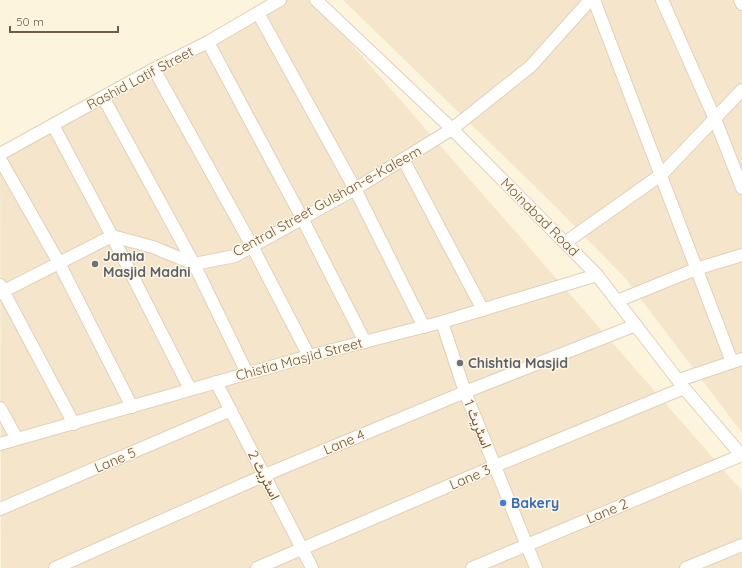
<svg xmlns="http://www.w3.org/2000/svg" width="742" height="568" font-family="Quicksand,Vazirmatn,sans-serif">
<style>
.residential{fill:#f5e6cb}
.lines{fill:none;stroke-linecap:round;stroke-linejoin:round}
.minor-casing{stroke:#e0d0b9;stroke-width:14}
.minor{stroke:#fff;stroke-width:12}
.worship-dot{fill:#6b7280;stroke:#fff7e4;stroke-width:1.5}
.shop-dot{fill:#3f7fe0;stroke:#fff7e4;stroke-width:1.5}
.labels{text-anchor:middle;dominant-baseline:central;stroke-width:3;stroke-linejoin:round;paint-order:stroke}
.street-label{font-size:14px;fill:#725a45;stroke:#fff7e4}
.worship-label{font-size:14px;font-weight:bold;fill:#5b616d;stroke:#fff7e4;text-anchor:start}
.shop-label{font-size:14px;font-weight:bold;fill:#366cbe;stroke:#fff7e4;text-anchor:start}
</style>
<rect width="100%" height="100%" fill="#fdf4dd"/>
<g class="residential">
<polygon points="278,0 313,0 742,491 742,568 1,568 0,155"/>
<polygon points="343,0 742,0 742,433 625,278 551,202"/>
</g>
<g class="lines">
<g class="minor-casing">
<g id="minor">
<polyline points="316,0 452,129 597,275 684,388 742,456"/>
<polyline points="594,0 732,362"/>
<polyline points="662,0 715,119 742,188"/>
<polyline points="740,0 742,4"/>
<polyline points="258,13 355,189 424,327"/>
<polyline points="208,42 302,218 365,342"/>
<polyline points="154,69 252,246 309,356"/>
<polyline points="103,97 194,264 247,373"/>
<polyline points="53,125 112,236 190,389"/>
<polyline points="0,154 154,69 208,42 280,0"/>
<polyline points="0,159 59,263 132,407"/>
<polyline points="403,159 483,310"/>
<polyline points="566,242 662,174 742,90"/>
<polyline points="0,285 74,424"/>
<polyline points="0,293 112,236 153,247 194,264 235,256 355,189 452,129 531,66 590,0"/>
<polyline points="617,301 696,269 742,255"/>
<polyline points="442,322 465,392 536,568"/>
<polyline points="679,380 742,359"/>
<polyline points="216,382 312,568"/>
<polyline points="0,408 17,439"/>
<polyline points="0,444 309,356 442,322 597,275"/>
<polyline points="0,509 231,410"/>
<polyline points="55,568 265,475 465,392 636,325"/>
<polyline points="257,568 495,466 684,388"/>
<polyline points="472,568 742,455"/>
<polyline points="686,568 742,545"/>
</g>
</g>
<use href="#minor" class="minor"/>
</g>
<g class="worship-dot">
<circle cx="95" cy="264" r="4"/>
<circle cx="460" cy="363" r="4"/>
</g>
<circle class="shop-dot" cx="503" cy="503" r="4"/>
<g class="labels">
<g class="street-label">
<text transform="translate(140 78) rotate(-28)">Rashid Latif Street</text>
<text transform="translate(327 201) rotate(-29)">Central Street Gulshan-e-Kaleem</text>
<text transform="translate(540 217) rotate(45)">Moinabad Road</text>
<text transform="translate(299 359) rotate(-15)">Chistia Masjid Street</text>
<text transform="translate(478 424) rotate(68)">اسٹریٹ 1</text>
<text transform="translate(344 442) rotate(-23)">Lane 4</text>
<text transform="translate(115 460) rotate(-23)">Lane 5</text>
<text transform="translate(264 475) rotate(63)">اسٹریٹ 2</text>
<text transform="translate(470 477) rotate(-23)">Lane 3</text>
<text transform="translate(607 511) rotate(-23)">Lane 2</text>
</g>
<g class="worship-label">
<text x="103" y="256">Jamia<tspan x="103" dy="16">Masjid Madni</tspan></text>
<text x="468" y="363">Chishtia Masjid</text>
</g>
<g class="shop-label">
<text x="511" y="503">Bakery</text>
</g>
</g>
<path d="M10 26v6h108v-6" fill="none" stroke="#725a45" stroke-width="2"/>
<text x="16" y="26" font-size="12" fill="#725a45" stroke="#fff7e4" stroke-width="3" paint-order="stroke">50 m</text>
</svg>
